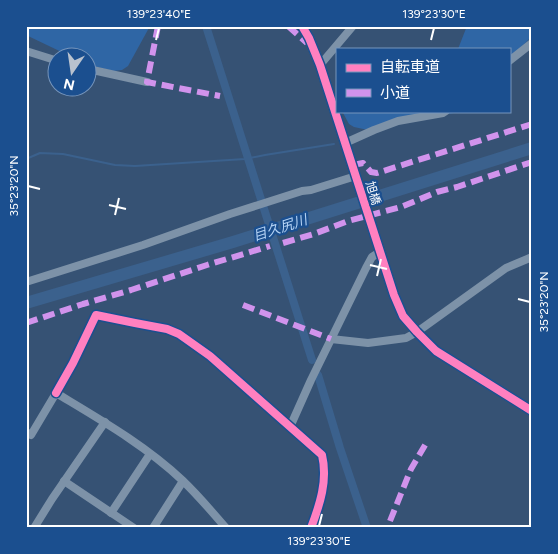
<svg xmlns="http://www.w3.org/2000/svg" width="558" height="554" font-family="Figtree,'Noto Sans JP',sans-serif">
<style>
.green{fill:#2f66a5}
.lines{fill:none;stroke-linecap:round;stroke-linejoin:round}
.stream{stroke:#3b618d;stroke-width:2}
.canal{stroke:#3b618d;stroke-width:8}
.river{stroke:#3b618d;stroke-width:12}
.street{stroke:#7d92a8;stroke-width:8}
.secondary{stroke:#798da4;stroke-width:10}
.quiet{stroke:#d193ec;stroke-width:6;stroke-dasharray:12 6;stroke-linecap:butt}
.cycleway-casing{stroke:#1b4f8f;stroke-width:11}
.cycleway{stroke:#ff80c0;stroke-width:8}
.ticks{fill:none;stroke:#fff;stroke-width:2}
.labels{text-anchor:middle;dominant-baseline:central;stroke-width:4.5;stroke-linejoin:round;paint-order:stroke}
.street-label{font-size:12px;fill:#fff;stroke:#1b4f8f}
.water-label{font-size:14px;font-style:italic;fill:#b5d3f5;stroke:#1b4f8f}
.neatline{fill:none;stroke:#fff;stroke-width:2}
.ticks-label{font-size:12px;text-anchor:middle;fill:#fff}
</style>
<rect width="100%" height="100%" fill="#365274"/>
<g class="green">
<polygon points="26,26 150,26 128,66 122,70 113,71 88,65 88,58 72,57 26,35"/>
<polygon points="467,26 532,26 532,36 509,60 509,49 458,49"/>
<polygon points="342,111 456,111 454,113 411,119 368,130 354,127 349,124"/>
</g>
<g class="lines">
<polyline class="stream" points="26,159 40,153 63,154 115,165 135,166 245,159 265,155 334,144"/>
<g class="canal">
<polyline points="206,26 312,360"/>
<polyline points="318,375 340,448 367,528"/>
</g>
<polyline class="river" points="26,303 233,242 532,148"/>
<g class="street">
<polyline points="26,51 58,61"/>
<polyline points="509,61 532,43"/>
<polyline points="320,65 353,26"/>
<polyline points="88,69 147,82"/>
<polyline points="345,143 374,130 398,121 443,113 446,111"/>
<polyline points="26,282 143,245 230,214 302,191 311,190 356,176"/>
<polyline points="331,339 368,343 406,338 417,332 506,268 532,257"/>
<path d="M56,393L73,363L96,315L135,323L167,329L179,334L210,356L322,455C328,480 320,504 311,528"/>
<polyline points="290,427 311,380 366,268 372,257 380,252"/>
<path d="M26,432L31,435L56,393C99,419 145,445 182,480C198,495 212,512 226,528"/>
<polyline points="64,481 134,528"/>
<polyline points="111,513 150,454"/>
<polyline points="34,528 52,499 105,422"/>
<polyline points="153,528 183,481"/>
</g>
<polyline class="secondary" points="302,26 309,38 320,65 394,295 403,316 417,332 436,351 532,411"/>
<g class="quiet">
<polyline points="158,26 147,82 220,96"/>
<polyline points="288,26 307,43"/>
<polyline points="353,166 358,164 363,163 371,172 377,173 532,124"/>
<polyline points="283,243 314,234 348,221 401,207 437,192 457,187 532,162"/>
<polyline points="243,305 331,339"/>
<polyline points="26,323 83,304 131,290 207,265 270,246"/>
<polyline points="390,521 411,469 428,440"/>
</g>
<g class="cycleway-casing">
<g id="cycleway">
<polyline points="302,26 309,38 320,65 394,295 403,316 417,332 436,351 532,411"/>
<path d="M56,393L73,363L96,315L135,323L167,329L179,334L210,356L322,455C328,480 320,504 311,528"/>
</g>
</g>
<use href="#cycleway" class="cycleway"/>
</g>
<path class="ticks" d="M156,40L159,28M431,40L434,28M28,186L40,189M109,205L126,209M115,215L119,198M370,265L387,269M377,276L381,259M518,299L530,302M319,526L322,514"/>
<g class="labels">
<g class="street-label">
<text transform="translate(373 193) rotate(73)">旭橋</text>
</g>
<g class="water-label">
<text transform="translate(280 228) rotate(-18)">目久尻川</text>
</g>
</g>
<rect width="558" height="554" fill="none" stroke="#1b4f8f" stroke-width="55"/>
<rect x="336" y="48" width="175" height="65" fill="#1b4f8f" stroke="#7695bc"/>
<rect x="346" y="64" width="25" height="8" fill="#ff80c0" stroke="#7695bc"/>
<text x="380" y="72" font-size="15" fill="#ffffff">自転車道</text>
<rect x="346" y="89" width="25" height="8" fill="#d193ec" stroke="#7695bc"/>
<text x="380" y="98" font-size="15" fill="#ffffff">小道</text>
<g transform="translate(72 72) rotate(193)"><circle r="24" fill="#1b4f8f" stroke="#7695bc"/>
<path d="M0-4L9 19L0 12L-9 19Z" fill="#b9c2ce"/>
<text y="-8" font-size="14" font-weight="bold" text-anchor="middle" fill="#ffffff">N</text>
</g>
<rect x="28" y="28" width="502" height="498" class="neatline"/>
<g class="ticks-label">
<text x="159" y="18">139°23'40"E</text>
<text x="434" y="18">139°23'30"E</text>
<text transform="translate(14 186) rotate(-90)" y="4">35°23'20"N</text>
<text transform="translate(544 302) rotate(-90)" y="4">35°23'20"N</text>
<text x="319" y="545">139°23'30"E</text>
</g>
</svg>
